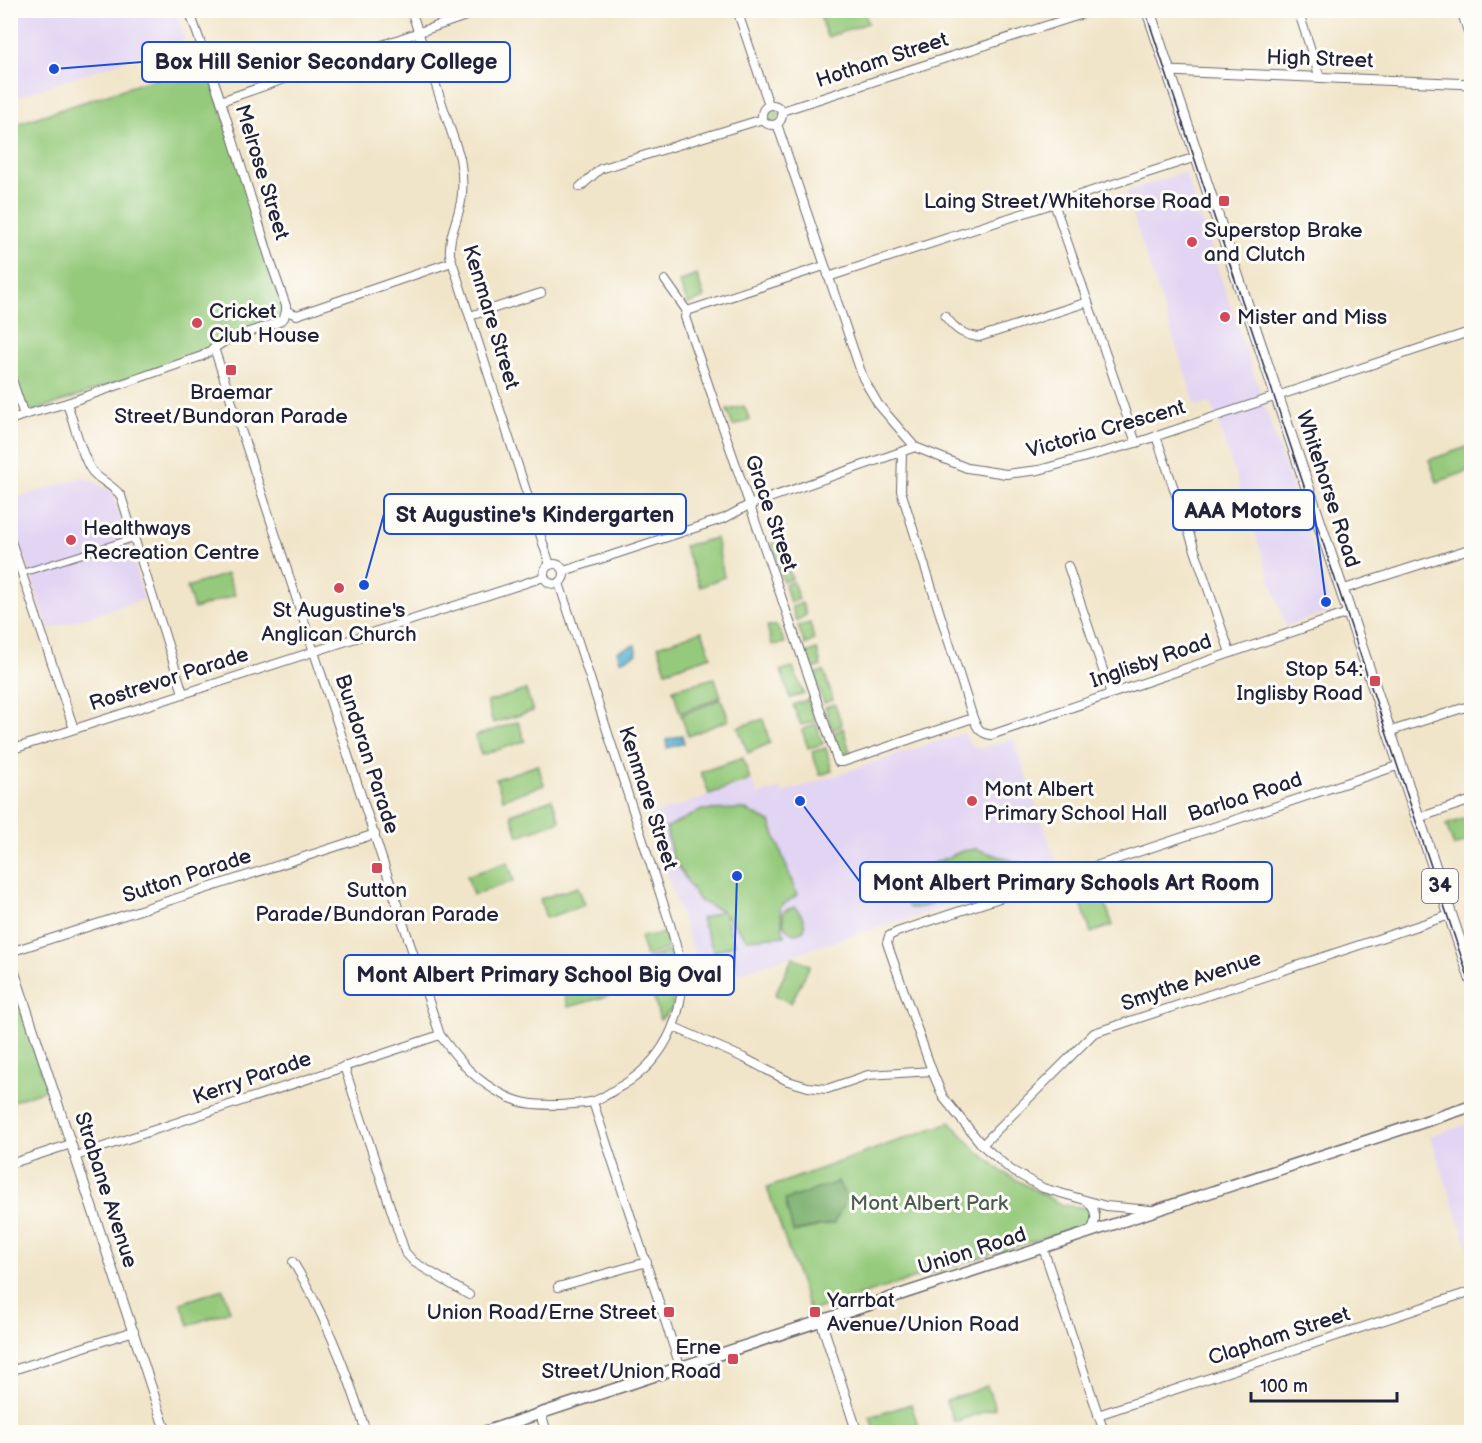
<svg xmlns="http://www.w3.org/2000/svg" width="1482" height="1443" font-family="'Balsamiq Sans',sans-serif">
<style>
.built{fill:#e2d4f3}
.green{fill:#95ca7b;stroke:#5c765b;stroke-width:1.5}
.forest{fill:#78ae6b;stroke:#4d6853;stroke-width:1.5}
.water{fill:#52b0d0;stroke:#3a6986;stroke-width:1.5}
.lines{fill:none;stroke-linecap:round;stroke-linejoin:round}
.pedestrian-casing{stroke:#6a666d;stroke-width:8}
.minor-casing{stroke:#6a666d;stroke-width:10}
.tertiary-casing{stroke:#6a666d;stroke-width:11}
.secondary-casing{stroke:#6a666d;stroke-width:13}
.primary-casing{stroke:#6a666d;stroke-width:14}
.pedestrian{stroke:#fff;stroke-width:6}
.minor{stroke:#fff;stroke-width:8}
.tertiary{stroke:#fff;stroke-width:9}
.secondary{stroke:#fff;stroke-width:10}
.primary{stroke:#fff;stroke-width:12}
.tram{stroke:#22223b;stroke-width:1.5}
.poi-dot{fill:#d1495b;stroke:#fdfcf7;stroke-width:2}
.labels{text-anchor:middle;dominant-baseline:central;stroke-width:6;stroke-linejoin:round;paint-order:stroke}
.shield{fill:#fdfcf7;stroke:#646373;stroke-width:1.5}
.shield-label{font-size:20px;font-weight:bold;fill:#22223b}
.street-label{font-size:21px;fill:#22223b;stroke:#fdfcf7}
.poi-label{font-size:21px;fill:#22223b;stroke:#fdfcf7;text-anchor:start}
.park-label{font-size:21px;fill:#4a5d51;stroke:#fdfcf7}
.leader{fill:none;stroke:#1d4ed8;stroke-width:2}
.callout-dot{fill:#1d4ed8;stroke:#fdfcf7;stroke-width:2}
.callout{fill:#fdfcf7;stroke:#1d4ed8;stroke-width:2}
.callout-label{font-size:22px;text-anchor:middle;font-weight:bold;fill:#22223b}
</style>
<rect width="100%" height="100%" fill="#fdfcf7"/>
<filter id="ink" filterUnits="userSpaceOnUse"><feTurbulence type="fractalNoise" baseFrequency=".0167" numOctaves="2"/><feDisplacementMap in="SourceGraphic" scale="12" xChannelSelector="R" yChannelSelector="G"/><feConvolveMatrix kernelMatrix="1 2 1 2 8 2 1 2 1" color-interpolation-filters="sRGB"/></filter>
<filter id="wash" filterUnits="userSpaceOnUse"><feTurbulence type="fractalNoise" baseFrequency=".008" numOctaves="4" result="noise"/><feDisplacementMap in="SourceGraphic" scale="24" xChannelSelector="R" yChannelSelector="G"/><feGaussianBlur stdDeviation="1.35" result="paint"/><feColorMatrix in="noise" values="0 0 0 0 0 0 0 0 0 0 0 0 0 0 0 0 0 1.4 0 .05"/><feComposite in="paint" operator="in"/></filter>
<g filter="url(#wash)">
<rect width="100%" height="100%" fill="#f1e5c9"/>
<g class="built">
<polygon points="10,11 176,11 185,40 11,99"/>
<polygon points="1185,172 1302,516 1332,610 1286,626 1211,402 1196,406 1125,192"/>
<polygon points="83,477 113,492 144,599 49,629 11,517 10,500"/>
<polygon points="963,733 971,745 978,749 1013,738 1060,873 862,932 685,991 697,971 696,960 648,816 753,781 758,795 780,788 782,793"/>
<polygon points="1471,1123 1472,1123 1471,1256 1430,1136"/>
</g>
<g class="green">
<polygon points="833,11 864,11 868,23 827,37 820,15"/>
<polygon points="206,62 286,311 284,318 214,348 24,415 10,369 10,126"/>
<circle cx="772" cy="115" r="7"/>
<polygon points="697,275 704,298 688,304 679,282"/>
<polygon points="744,406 750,420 733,426 727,410"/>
<polygon points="1470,446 1471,470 1437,482 1429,460"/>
<polygon points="716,538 724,577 700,587 684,546"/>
<polygon points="781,541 788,560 778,562 771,544"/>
<polygon points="787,565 792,579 783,581 778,567"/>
<polygon points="227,574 235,595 194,609 187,587"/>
<polygon points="793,582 799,599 790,603 785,584"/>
<polygon points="802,603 806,615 796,621 792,607"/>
<polygon points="810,623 814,640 805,645 798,626"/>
<polygon points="767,626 777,626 785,643 772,645"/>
<polygon points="702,631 711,656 666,671 658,646"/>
<polygon points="817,650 821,666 811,670 805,653"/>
<polygon points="793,668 804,694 790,698 781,670"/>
<polygon points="824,671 833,700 824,703 814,674"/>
<polygon points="715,678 721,697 680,713 673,689"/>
<polygon points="526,690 533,711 493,723 487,702"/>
<polygon points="721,699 729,720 688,736 681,715"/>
<polygon points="808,700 815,721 801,725 793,705"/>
<polygon points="835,704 842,725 832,730 825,707"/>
<polygon points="763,719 770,743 748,753 738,727"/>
<polygon points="518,722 525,741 481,755 475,736"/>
<polygon points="816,724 823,744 808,748 802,730"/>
<polygon points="843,728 850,752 839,755 834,733"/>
<polygon points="826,748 832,771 820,775 812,752"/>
<polygon points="743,758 750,780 709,794 701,772"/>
<polygon points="538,765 544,785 503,799 496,779"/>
<polygon points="552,799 560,821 518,836 511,814"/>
<polygon points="744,809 770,822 797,895 780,907 784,936 747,939 724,913 735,944 714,952 701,919 722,911 699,901 672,856 666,828 702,810"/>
<polygon points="1471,816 1471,840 1454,846 1446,825"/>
<path d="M976,849L1029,866L1034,872L940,901L938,895C930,907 923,908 909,908L902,893C912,880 919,877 934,881L930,865L962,851Z"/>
<polygon points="508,862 514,881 473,895 467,876"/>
<polygon points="1098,884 1113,925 1091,933 1077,891"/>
<polygon points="578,887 585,905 546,918 540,899"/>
<path d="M794,907C801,912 806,921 804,930L793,934C784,928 781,921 784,911Z"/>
<polygon points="665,933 668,948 646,956 640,937"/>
<polygon points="669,951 674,970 653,979 647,959"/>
<polygon points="793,957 810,965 791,1003 775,995"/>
<polygon points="602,975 608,996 568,1007 562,985"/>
<polygon points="671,976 673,1008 660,1020 651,988"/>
<polygon points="10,978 47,1089 11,1102 10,1102"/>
<polygon points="950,1122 975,1149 1004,1173 1062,1205 1087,1208 1093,1220 1082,1226 810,1311 767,1188"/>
<polygon points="223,1289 230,1311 189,1325 181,1303"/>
<polygon points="987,1386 995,1408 954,1422 946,1401"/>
<polygon points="911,1404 918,1425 897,1432 875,1432 870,1417"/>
</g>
<polygon class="forest" points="838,1182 847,1198 834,1223 793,1232 785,1200"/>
<g class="water">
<polygon points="635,645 637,654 620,661 617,651"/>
<polygon points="682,735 684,743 667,748 666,740"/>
</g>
</g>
<g filter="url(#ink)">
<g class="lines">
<g class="pedestrian-casing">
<polyline id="pedestrian" points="22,573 134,538"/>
</g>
<g class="minor-casing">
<g id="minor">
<polyline points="189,10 221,101 271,263 286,306 286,311"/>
<path d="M411,10L460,158C463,175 464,193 459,210C455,227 449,236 450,255L550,565"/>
<polyline points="737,10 769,105"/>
<polyline points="1298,10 1320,78"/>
<polyline points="1461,10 1472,44"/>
<polyline points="221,101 483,10"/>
<circle cx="772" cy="115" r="10"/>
<polyline points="782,111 1095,10"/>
<polyline points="777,124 863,378 878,404 915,447 967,468 1006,474 1039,470 1136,443 1472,331"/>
<polyline points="580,187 600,169 763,119"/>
<polyline points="1054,203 1136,443"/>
<polyline points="828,277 1196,157"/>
<polyline points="665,280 687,311 685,317 838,762 843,762 973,718"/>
<polyline points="286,311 297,315 452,262"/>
<polyline points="687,311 824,266"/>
<polyline points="470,316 541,293"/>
<path d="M945,316C955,329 962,335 979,337L1088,302"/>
<path d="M214,348L440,1035C460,1062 475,1081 506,1096C523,1105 541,1105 559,1105C570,1104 581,1104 591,1102C600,1100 608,1094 616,1089C656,1068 678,1032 682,987C684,967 675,944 670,924L559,583"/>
<polyline points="10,374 24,415 10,420"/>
<path d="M67,403C73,420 82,458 92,471C100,481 113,485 121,496L183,693"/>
<polyline points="24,415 67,403 202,356 230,338 277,323 284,318 286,311"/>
<polyline points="1156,436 1230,653"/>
<path d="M902,452L901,491L973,718C977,728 980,733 991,735L1348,613"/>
<polyline points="10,538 74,729"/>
<circle cx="554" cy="574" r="10"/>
<polyline points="1068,566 1111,694"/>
<polyline points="564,571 725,518 749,505 915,447"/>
<polyline points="1341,590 1472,548"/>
<polyline points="1388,732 1472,705"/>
<polyline points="10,750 544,577"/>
<polyline points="1418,818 1472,800"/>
<polyline points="10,952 375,834"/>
<polyline points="674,1027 744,1058 788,1081 808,1087 827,1089 868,1075 932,1071"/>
<polyline points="344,1066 405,1252 414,1262 469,1295"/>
<polyline points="593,1102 680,1366"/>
<polyline points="982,1145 1094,1033 1450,915"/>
<polyline points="76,1156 440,1035"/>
<polyline points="10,1164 71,1144"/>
<path d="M1088,1202C1098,1212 1097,1222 1089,1233"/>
<polyline points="1150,1210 1106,1206 1043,1188 1011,1170 982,1145 943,1097 932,1071 887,943 889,936 897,932 1400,765"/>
<polyline points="1043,1248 1104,1432"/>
<path d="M293,1262C325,1314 348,1374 366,1432"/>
<polyline points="558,1287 647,1262"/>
<polyline points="10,1371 134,1331"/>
<polyline points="1098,1415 1472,1291"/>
</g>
</g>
<g class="tertiary-casing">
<g id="tertiary">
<polyline points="1168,71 1472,84"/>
<polyline points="10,959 166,1432"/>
<polyline points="821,1321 857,1432"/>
<polyline points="540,1414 547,1432"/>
</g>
</g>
<g class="secondary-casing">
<polyline id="secondary" points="484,1432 1472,1106"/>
</g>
<g class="primary-casing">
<polyline id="primary" points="1148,10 1472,980"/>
</g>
<use href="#pedestrian" class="pedestrian"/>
<use href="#minor" class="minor"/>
<use href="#tertiary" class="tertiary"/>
<use href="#secondary" class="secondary"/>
<use href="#primary" class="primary"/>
<polyline class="tram" points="1145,10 1472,989"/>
</g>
</g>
<g class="poi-dot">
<rect x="1218" y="195" width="12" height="12" rx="3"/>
<circle cx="1192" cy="242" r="6"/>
<circle cx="1225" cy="317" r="6"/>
<circle cx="197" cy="323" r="6"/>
<rect x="225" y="364" width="12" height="12" rx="3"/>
<circle cx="71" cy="540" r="6"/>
<circle cx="339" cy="588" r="6"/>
<rect x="1369" y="675" width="12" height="12" rx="3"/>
<circle cx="972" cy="801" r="6"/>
<rect x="371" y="862" width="12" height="12" rx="3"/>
<rect x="663" y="1306" width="12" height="12" rx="3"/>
<rect x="809" y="1306" width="12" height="12" rx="3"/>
<rect x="727" y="1353" width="12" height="12" rx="3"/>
</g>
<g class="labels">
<rect class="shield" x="1422" y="869" width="36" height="34" rx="4.5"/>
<g class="shield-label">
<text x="1440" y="886">34</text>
</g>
<g class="street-label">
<text transform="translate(1320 59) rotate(2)">High Street</text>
<text transform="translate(882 60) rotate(-18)">Hotham Street</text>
<text transform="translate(262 172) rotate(73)">Melrose Street</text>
<text transform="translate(491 317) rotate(73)">Kenmare Street</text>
<text transform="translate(1106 429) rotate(-16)">Victoria Crescent</text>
<text transform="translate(1328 489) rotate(72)">Whitehorse Road</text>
<text transform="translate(771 513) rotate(71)">Grace Street</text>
<text transform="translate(1151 661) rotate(-19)">Inglisby Road</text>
<text transform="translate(169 679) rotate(-18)">Rostrevor Parade</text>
<text transform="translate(367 754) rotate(72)">Bundoran Parade</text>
<text transform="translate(1245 797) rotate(-18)">Barloa Road</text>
<text transform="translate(648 798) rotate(72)">Kenmare Street</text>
<text transform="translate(187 876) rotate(-18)">Sutton Parade</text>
<text transform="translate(1191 981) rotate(-19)">Smythe Avenue</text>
<text transform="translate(252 1078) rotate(-19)">Kerry Parade</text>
<text transform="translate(106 1190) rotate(72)">Strabane Avenue</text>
<text transform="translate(972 1251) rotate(-18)">Union Road</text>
<text transform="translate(1279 1336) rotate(-18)">Clapham Street</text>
</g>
<g class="poi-label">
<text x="1212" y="201" text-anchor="end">Laing Street/Whitehorse Road</text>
<text x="1204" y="230">Superstop Brake<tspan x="1204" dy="24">and Clutch</tspan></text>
<text x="209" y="311">Cricket<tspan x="209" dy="24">Club House</tspan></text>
<text x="1237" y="317">Mister and Miss</text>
<text x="231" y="392" text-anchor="middle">Braemar<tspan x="231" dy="24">Street/Bundoran Parade</tspan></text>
<text x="83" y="528">Healthways<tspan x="83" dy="24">Recreation Centre</tspan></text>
<text x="339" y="610" text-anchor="middle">St Augustine's<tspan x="339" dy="24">Anglican Church</tspan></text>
<text x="1363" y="669" text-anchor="end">Stop 54:<tspan x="1363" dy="24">Inglisby Road</tspan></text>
<text x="984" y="789">Mont Albert<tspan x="984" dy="24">Primary School Hall</tspan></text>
<text x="377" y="890" text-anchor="middle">Sutton<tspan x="377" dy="24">Parade/Bundoran Parade</tspan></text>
<text x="827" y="1300">Yarrbat<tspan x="827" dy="24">Avenue/Union Road</tspan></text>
<text x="657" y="1312" text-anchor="end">Union Road/Erne Street</text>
<text x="721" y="1347" text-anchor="end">Erne<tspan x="721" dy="24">Street/Union Road</tspan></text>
</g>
<g class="park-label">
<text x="929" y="1203">Mont Albert Park</text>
</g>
</g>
<path class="leader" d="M54 69L142 62M1326 602L1314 510M364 585L384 514M800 801L860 882M737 876L734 975"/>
<g class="callout-dot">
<circle cx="54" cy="69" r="6"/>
<circle cx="1326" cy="602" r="6"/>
<circle cx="364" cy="585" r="6"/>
<circle cx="800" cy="801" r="6"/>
<circle cx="737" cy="876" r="6"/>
</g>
<g class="callout">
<rect x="142" y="42" width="368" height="40" rx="6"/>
<rect x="1173" y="490" width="141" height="40" rx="6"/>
<rect x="384" y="494" width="302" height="40" rx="6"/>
<rect x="860" y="862" width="412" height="40" rx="6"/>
<rect x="344" y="955" width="390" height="40" rx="6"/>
</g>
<g class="callout-label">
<text x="326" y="69">Box Hill Senior Secondary College</text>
<text x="1243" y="518">AAA Motors</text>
<text x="535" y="522">St Augustine's Kindergarten</text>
<text x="1066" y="890">Mont Albert Primary Schools Art Room</text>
<text x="539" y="982">Mont Albert Primary School Big Oval</text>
</g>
<rect width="1482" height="1443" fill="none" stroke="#fdfcf7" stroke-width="36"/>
<path d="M1251 1392v9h146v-9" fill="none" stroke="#22223b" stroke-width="3"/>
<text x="1260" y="1392" font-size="18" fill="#22223b" stroke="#fdfcf7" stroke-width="4.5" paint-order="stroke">100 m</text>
</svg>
